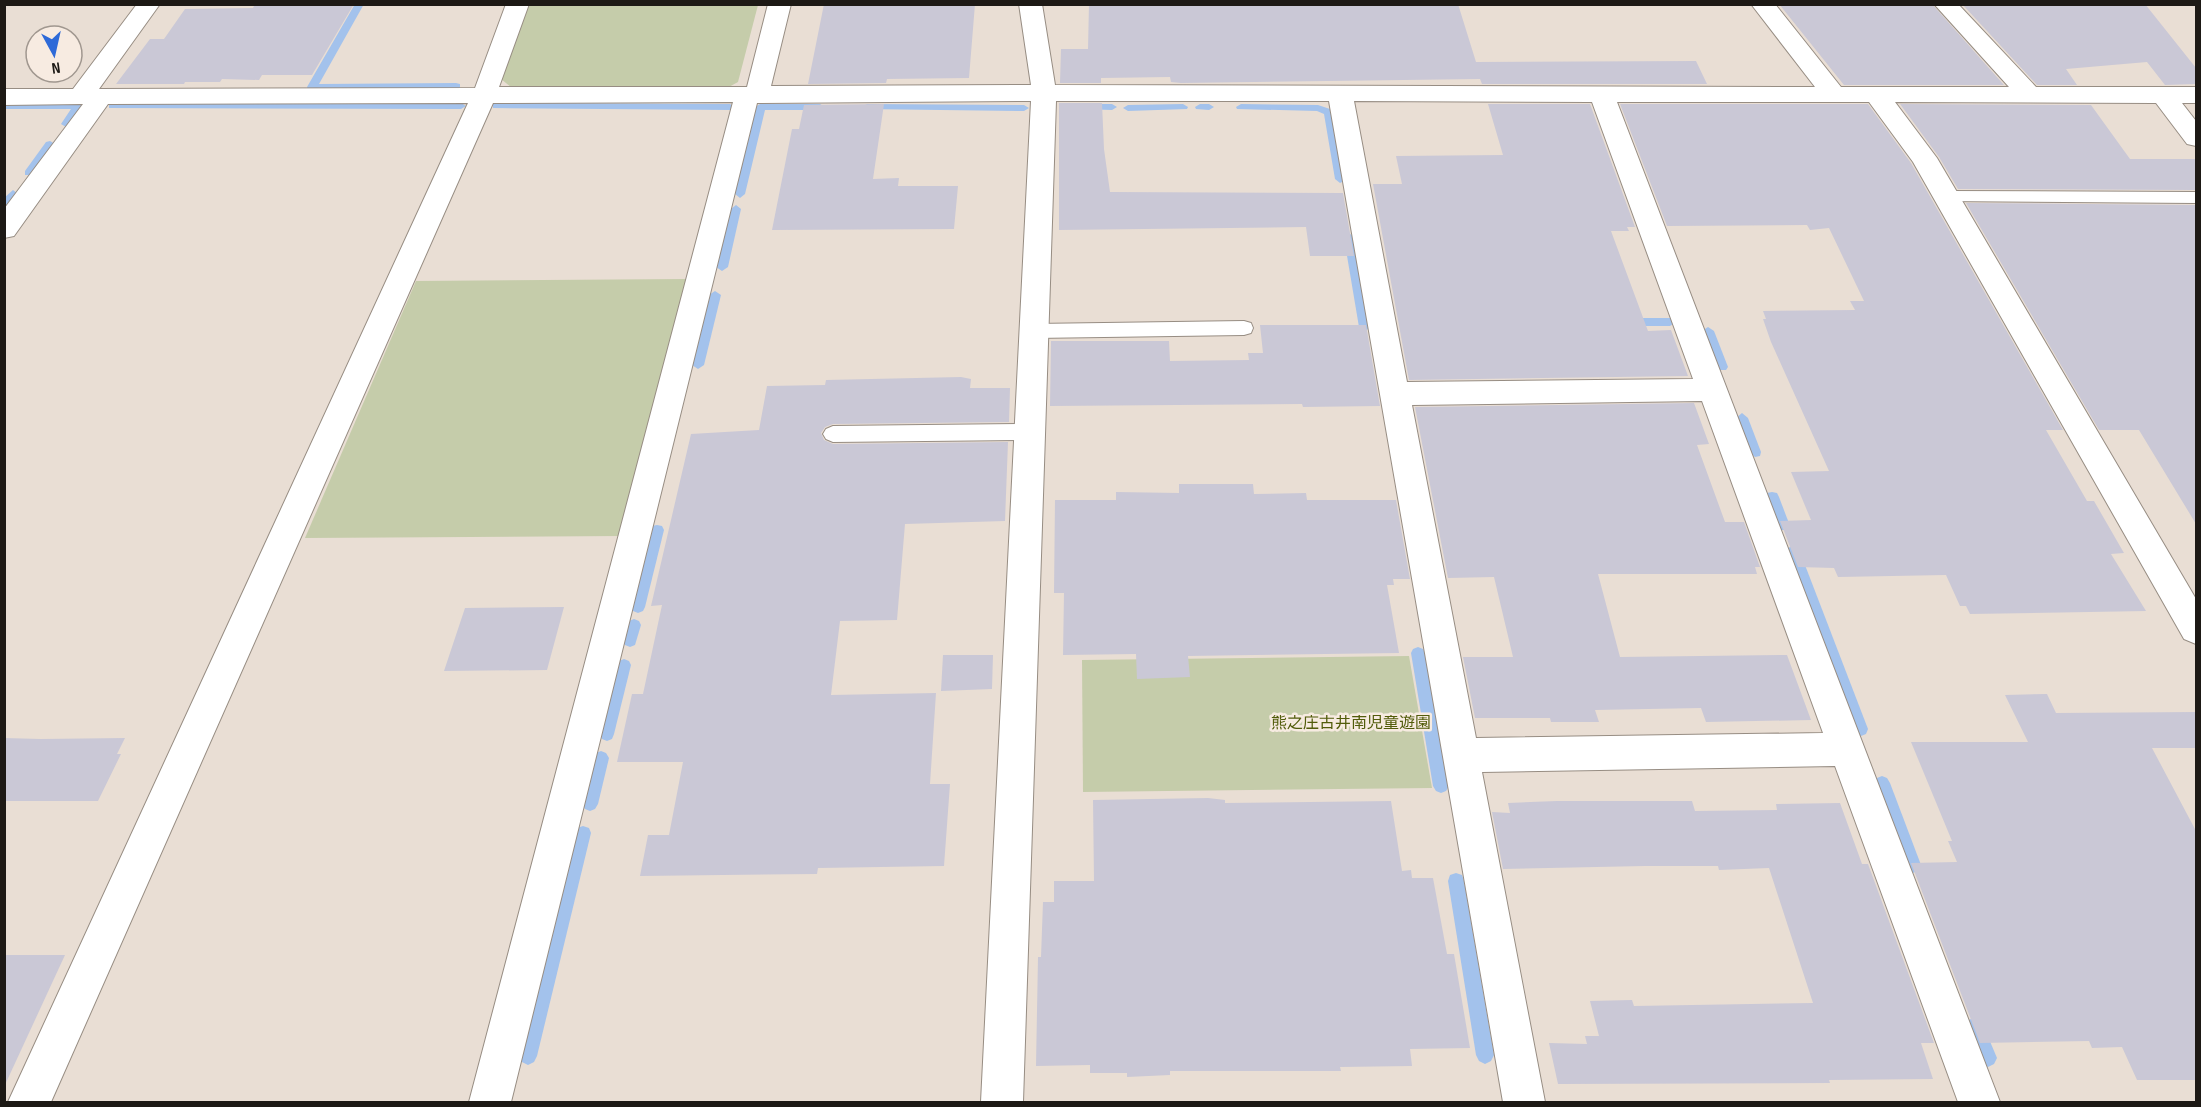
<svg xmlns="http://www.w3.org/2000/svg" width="2201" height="1107" font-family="'Sofia Sans Condensed','Noto Sans JP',sans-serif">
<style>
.green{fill:#c5ccaa}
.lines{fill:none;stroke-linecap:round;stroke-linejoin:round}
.stream{fill:#a3c2ec;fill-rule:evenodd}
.building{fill:#cac8d6}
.service-casing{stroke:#978d83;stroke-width:2}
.minor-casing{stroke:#978d83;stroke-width:2}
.service{fill:#fff;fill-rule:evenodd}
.minor{fill:#fff;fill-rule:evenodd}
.labels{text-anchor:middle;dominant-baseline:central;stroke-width:5;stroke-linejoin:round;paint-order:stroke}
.park-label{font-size:16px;fill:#525c0b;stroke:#f7ebe1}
</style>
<rect width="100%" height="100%" fill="#e9ded4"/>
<g class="green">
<polygon points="529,5 758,5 738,82 727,88 512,88 501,79"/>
<polygon points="687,279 622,536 305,538 416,281"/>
<polygon points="1409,656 1432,788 1083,792 1082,660"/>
</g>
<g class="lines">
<g class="stream">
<polygon points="355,4 364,4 319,84 456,83 460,84 460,88 308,89 307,87"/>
<polygon points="4,103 79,103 84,106 70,126 66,127 61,124 71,109 4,109"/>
<polygon points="113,103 461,103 466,106 461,109 109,108 109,104"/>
<polygon points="497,103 730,104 735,107 730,110 493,108 493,104"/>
<polygon points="760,104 820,104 825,107 820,110 765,110 745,194 740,198 735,194 755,107"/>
<polygon points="867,104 1024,105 1029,108 1024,111 863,109 862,107"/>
<polygon points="1083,104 1112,104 1117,107 1112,110 1079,109 1078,107"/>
<polygon points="1183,104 1188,107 1187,109 1128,111 1123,108 1128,105"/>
<polygon points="1200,104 1209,104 1214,107 1209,110 1196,109 1195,107"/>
<polygon points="1241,104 1318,105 1333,110 1345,179 1344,181 1340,183 1335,179 1324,114 1317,111 1237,109 1236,107"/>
<polygon points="50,141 55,144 54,146 33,175 25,175 25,171 46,142"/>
<polygon points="13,190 18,194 8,209 4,210 4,198"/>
<polygon points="736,205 741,209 728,267 722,271 716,267 731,209"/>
<polygon points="1350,234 1356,238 1371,327 1365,331 1359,327 1344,238"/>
<polygon points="715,291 721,295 704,365 698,369 692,365 709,295"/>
<polygon points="1626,318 1670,318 1676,322 1670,326 1626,326 1620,322"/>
<polygon points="1708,327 1714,331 1728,367 1726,370 1718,370 1716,367 1702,331"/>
<polygon points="1742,413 1748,418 1761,452 1760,456 1755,457 1749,452 1736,418"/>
<polygon points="1772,492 1777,493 1779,497 1790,526 1788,530 1778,530 1776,526 1765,497 1767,493"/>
<polygon points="657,525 662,526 664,530 645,607 643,611 638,613 633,611 631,607 650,530 652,526"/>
<polygon points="1793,546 1798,548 1800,552 1868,729 1866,734 1861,736 1856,734 1854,729 1786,552 1788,548"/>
<polygon points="634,619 639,621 641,625 635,645 630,647 625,645 623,641 629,621"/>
<polygon points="1418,647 1423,649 1425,653 1449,786 1446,791 1441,793 1436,791 1433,786 1411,653 1413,649"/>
<polygon points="624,659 629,661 631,665 614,734 612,739 607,741 602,739 600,734 617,665 619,661"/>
<polygon points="601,751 606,753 609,758 598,804 595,809 590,811 585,809 582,804 593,758 596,753"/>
<polygon points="1882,776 1887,778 1890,783 1921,865 1919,870 1913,873 1907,870 1874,783 1877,778"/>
<polygon points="583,826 589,828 591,833 537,1056 534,1062 528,1065 522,1062 519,1056 575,833 577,828"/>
<polygon points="1456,873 1462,875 1464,881 1494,1055 1491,1061 1485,1064 1479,1061 1476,1055 1448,881 1450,875"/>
<polygon points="1975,1017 1981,1020 1997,1058 1994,1064 1988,1067 1982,1064 1966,1026 1969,1020"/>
</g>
</g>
<g class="building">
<polygon points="255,4 354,4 312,75 262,75 259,80 222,79 220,82 185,82 184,84 116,84 150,39 164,39 185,9 253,8"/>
<polygon points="824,4 975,4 969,78 887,79 886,83 808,84"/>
<polygon points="1089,4 1458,4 1476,62 1696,61 1707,84 1482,84 1480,79 1181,83 1171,82 1170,77 1101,78 1101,83 1060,83 1061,49 1088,49"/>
<polygon points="1779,4 1932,4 2004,85 1844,85"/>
<polygon points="1962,4 2145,4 2196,68 2196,84 2165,85 2147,62 2066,69 2077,85 2037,85"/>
<polygon points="1059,103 1102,103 1104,149 1110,192 1343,193 1354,256 1310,256 1306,227 1059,230"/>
<polygon points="884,104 873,179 899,178 898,186 958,186 954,229 772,230 792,129 799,129 804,105"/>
<polygon points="1488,104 1590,104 1635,227 1627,227 1629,231 1611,231 1648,331 1671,330 1688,376 1409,380 1373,184 1402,184 1396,156 1503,155"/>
<polygon points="1620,104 1868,104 1911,163 2063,430 2046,430 2087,501 2094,501 2124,553 2111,554 2146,611 1970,614 1966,606 1960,606 1946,575 1838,577 1834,568 1798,567 1780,521 1811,520 1791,472 1829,471 1771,342 1763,319 1766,319 1763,311 1855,310 1850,301 1864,301 1829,228 1810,230 1807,225 1667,226"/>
<polygon points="1900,104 2091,105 2130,159 2196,159 2196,190 1958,189 1939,157"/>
<polygon points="1966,203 2196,205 2196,524 2139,430 2099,430"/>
<polygon points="1260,325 1366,325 1380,406 1303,407 1302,404 1050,406 1051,341 1169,341 1170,361 1249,360 1248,353 1263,353"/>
<polygon points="961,377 971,379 970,388 1010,388 1009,422 833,424 825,427 821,433 824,440 833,444 1008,442 1005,521 905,524 897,620 840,621 831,695 936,693 930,784 950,784 944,866 818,868 817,874 640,876 648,835 669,835 683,762 617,762 632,694 643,694 662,605 651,606 691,434 759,430 767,386 825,385 826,380"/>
<polygon points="1694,403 1709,444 1697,445 1725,522 1744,522 1760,567 1755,567 1757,574 1598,574 1620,657 1787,655 1811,720 1706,722 1701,708 1595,710 1599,722 1551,722 1550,718 1475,718 1463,657 1513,657 1494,577 1448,578 1415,407"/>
<polygon points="1179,484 1253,484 1254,494 1306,493 1307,500 1396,500 1410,579 1393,579 1394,585 1387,585 1399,653 1188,656 1190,677 1137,679 1136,654 1063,655 1064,593 1054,593 1055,500 1116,500 1116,492 1179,493"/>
<polygon points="564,607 547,670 444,671 465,608"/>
<polygon points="943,655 993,655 992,689 941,691"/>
<polygon points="2047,694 2056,713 2196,712 2196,748 2152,748 2196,831 2196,1080 2137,1080 2122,1047 2092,1048 2089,1041 1980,1043 1911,863 1957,862 1948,841 1952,841 1911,742 2028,742 2005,695"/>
<polygon points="4,738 41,739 125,738 117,754 121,754 98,801 4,801"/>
<polygon points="1208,798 1225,800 1225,803 1391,801 1402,871 1411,870 1412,878 1433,878 1447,954 1454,954 1470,1048 1410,1049 1412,1066 1340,1067 1341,1071 1170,1071 1170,1075 1127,1077 1127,1073 1090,1073 1090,1065 1036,1066 1038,957 1041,957 1043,902 1054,902 1054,881 1094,881 1093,800"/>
<polygon points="1557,801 1692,801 1695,811 1777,810 1776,804 1840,803 1862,864 1868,864 1934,1043 1921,1043 1933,1079 1829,1080 1830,1083 1558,1084 1549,1043 1587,1044 1585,1036 1599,1036 1590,1001 1632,1000 1634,1006 1813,1003 1769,868 1719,870 1718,866 1645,866 1503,869 1492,812 1510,813 1508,803"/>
<polygon points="4,955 65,955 4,1087"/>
</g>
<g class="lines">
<g class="service-casing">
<g id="service">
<polygon points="1947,191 2196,192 2196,203 1941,201 1939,197 1941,193"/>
<polygon points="1244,321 1251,323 1253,328 1251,333 1244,335 1034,338 1027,336 1025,331 1027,326 1034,324"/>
<polygon points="1030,424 1037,427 1040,432 1037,437 1030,440 833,442 826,439 823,434 826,429 833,426"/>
</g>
</g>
<g class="minor-casing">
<path id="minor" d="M137,4H160L99,89L475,88L506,4H529L499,87H747L768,4H791L771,86L1031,85L1019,4H1042L1055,85L1815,87L1751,4H1775L1841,87H2009L1934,4H1958L2036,87H2196V103H2182L2196,121V146L2187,144L2156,103L1895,102L1937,158L2196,599V644L2184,639L1913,162L1869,102H1617L2000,1102H1958L1835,766L1482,772L1545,1102H1503L1329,101H1056L1023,1102H981L1031,101L757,103L511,1102H469L733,102L493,103L51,1102H8L468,103L108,104L14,236L4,238V209L83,104L4,105V89H73ZM1354,101L1592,102L1693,379L1407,382ZM1702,401L1823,733L1476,738L1412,405Z"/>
</g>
<use href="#service" class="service"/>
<use href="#minor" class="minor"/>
</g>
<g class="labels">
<g class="park-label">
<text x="1351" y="723">熊之庄古井南児童遊園</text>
</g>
</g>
<rect width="2201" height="1107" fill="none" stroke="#1d1915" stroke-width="12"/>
<g transform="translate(54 54) rotate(172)"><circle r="28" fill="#f7ebe1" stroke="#a0978f" stroke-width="1.5"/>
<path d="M0-4.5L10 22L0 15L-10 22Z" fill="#2e6ad8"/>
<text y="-9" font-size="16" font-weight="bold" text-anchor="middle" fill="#1d1915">N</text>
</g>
</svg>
